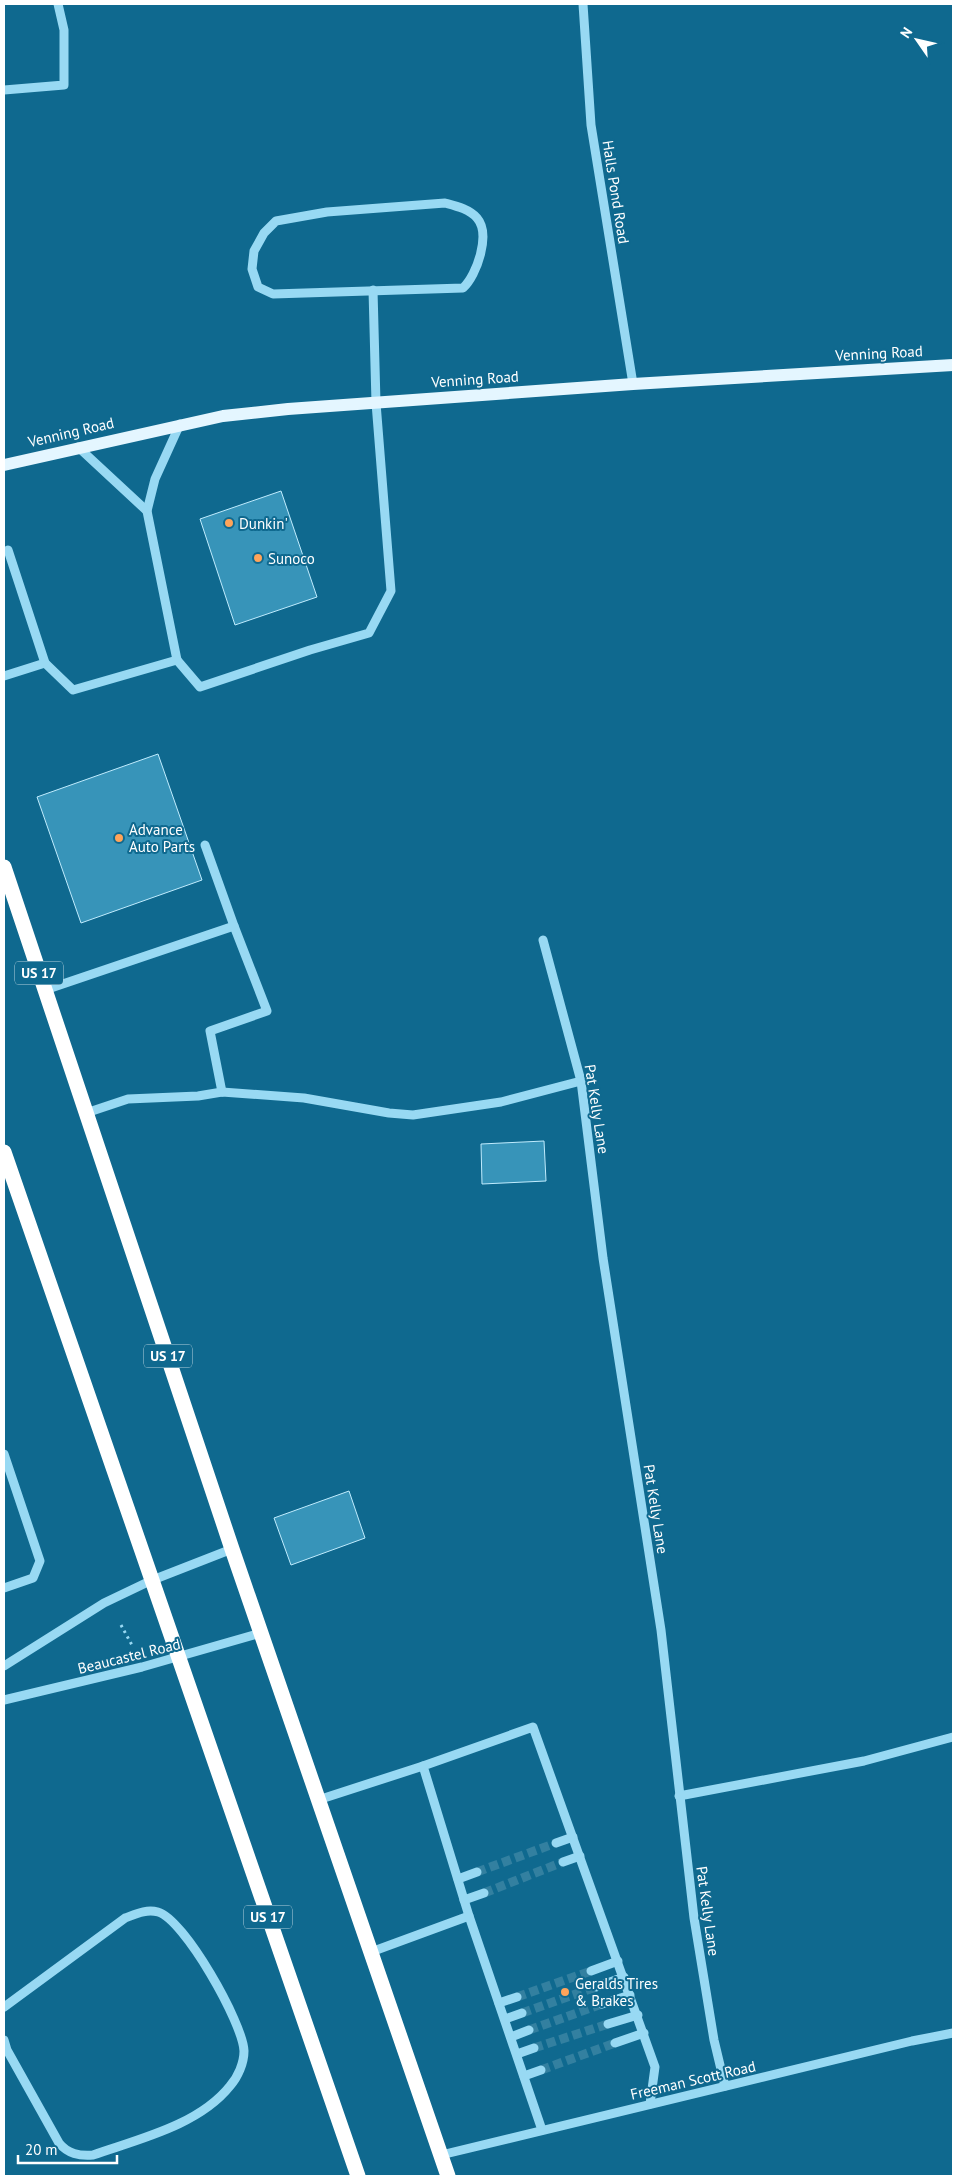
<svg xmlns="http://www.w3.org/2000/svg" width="957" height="2180" font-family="'PT Sans',sans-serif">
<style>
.building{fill:#3794b9;stroke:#c0ecfe}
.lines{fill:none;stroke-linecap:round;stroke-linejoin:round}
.minor-tunnel{stroke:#3380a0;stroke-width:9;stroke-dasharray:9 4.5;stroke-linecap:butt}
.path{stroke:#98d9f3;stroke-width:3;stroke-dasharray:2.5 4;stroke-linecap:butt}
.minor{stroke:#98d9f3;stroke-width:9}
.major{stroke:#e4f6ff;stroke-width:12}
.highway{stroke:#fff;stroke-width:15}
.poi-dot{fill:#ffa45a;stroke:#0f698f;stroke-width:2}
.labels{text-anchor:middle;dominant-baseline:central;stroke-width:4;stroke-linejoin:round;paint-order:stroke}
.shield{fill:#0f698f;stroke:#b7d2dd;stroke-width:1}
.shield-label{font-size:14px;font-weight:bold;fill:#fff}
.street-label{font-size:15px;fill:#fff;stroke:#0f698f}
.poi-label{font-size:15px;fill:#fff;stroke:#0f698f;text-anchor:start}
</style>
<rect width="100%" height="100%" fill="#0f698f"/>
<g class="building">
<polygon points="281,491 317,597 235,625 200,519"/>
<polygon points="158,754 202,880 81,923 37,797"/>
<polygon points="544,1141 546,1181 482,1184 481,1144"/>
<polygon points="349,1491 365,1538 291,1565 274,1518"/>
</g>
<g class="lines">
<g class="minor-tunnel">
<polyline points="477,1872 556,1843"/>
<polyline points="484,1893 563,1862"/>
<polyline points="517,1997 591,1971"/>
<polyline points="522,2013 596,1987"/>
<polyline points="529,2030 602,2004"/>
<polyline points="534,2048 608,2024"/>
<polyline points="541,2070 615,2043"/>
</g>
<polyline class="path" points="121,1625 133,1647"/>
<g class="minor">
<polyline points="583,4 591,125 633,384"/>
<polyline points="4,90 64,85 64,30 58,4"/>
<path d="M445,203C456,206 469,209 477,218C491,234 477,275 463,288L273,294L258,287L252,269L254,251L264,233L276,221L327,212Z"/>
<polyline points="78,447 147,511"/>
<polyline points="177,660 200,687 310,650 369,633 391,591 376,403 373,290"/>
<polyline points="45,663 73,690 177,660 147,511 155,479 180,424"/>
<polyline points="4,676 45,663 8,550"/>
<polyline points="543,940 581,1081 603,1258 661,1630 694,1918 714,2040 725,2086"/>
<polyline points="45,990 234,926 205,845"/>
<polyline points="222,1092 210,1031 267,1011 234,926"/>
<polyline points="86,1113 128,1099 198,1096 222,1092 304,1098 389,1113 413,1115 501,1102 581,1081"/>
<polyline points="4,1454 40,1561 33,1578 4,1588"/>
<polyline points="4,1666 104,1603 150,1581 232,1549"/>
<polyline points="4,1700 142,1667 261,1633"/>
<polyline points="679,1796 864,1761 953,1737"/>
<polyline points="318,1800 423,1766"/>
<polyline points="556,1843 573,1837"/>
<polyline points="563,1862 580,1856"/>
<polyline points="458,1879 477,1872"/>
<polyline points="464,1900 484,1893"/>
<polyline points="371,1952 469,1916"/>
<polyline points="591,1971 618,1961"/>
<polyline points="596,1987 624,1977"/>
<polyline points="499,2003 517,1997"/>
<polyline points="602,2004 630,1995"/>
<path d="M4,2007L125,1918C136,1914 146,1909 158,1912C184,1919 243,2023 244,2051C244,2063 238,2077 230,2086C199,2125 139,2139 93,2155C79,2156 68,2154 59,2143L7,2050L4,2040"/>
<polyline points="505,2019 522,2013"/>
<polyline points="608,2024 638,2015"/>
<polyline points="511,2037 529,2030"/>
<polyline points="615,2043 644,2033"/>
<polyline points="517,2054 534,2048"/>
<polyline points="524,2076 541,2070"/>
<polyline points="542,2130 469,1916 423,1766 533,1727 655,2067 650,2104"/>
<polyline points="441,2155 912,2041 953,2033"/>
</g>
<polyline class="major" points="4,465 223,416 288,409 633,384 953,365"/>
<g class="highway">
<polyline points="4,867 232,1549 448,2176"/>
<polyline points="4,1152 358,2176"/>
</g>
</g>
<g class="poi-dot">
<circle cx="229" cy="523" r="5"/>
<circle cx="258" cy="558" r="5"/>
<circle cx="119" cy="838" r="5"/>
<circle cx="565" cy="1992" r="5"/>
</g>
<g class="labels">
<g class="shield">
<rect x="15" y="961.5" width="48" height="23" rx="4"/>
<rect x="144" y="1344.5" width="48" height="23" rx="4"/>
<rect x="244" y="1905.5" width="48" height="23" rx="4"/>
</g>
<g class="shield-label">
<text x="39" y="973">US 17</text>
<text x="168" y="1356">US 17</text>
<text x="268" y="1917">US 17</text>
</g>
<g class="street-label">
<text transform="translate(616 192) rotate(81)">Halls Pond Road</text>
<text transform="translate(879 353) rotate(-3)">Venning Road</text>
<text transform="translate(475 379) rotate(-4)">Venning Road</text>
<text transform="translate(71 432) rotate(-13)">Venning Road</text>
<text transform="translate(597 1109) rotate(81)">Pat Kelly Lane</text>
<text transform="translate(656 1509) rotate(81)">Pat Kelly Lane</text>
<text transform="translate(129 1656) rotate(-14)">Beaucastel Road</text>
<text transform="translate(708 1911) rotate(82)">Pat Kelly Lane</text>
<text transform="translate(693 2080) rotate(-13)">Freeman Scott Road</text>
</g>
<g class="poi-label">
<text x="239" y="523">Dunkin'</text>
<text x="268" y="558">Sunoco</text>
<text x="129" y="829">Advance<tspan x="129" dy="17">Auto Parts</tspan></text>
<text x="575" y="1983">Geralds Tires<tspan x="575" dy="17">&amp; Brakes</tspan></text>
</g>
</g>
<rect width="957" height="2180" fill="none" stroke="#ffffff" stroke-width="10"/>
<g transform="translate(917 40) rotate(304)" stroke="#0f698f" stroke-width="4" paint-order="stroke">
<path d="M0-4L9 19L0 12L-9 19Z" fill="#ffffff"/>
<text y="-8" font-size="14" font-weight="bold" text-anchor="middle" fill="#ffffff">N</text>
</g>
<path d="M18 2155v8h99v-8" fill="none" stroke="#ffffff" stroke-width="2.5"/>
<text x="25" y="2155" font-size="15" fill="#ffffff" stroke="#0f698f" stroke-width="4" paint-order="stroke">20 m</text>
</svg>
